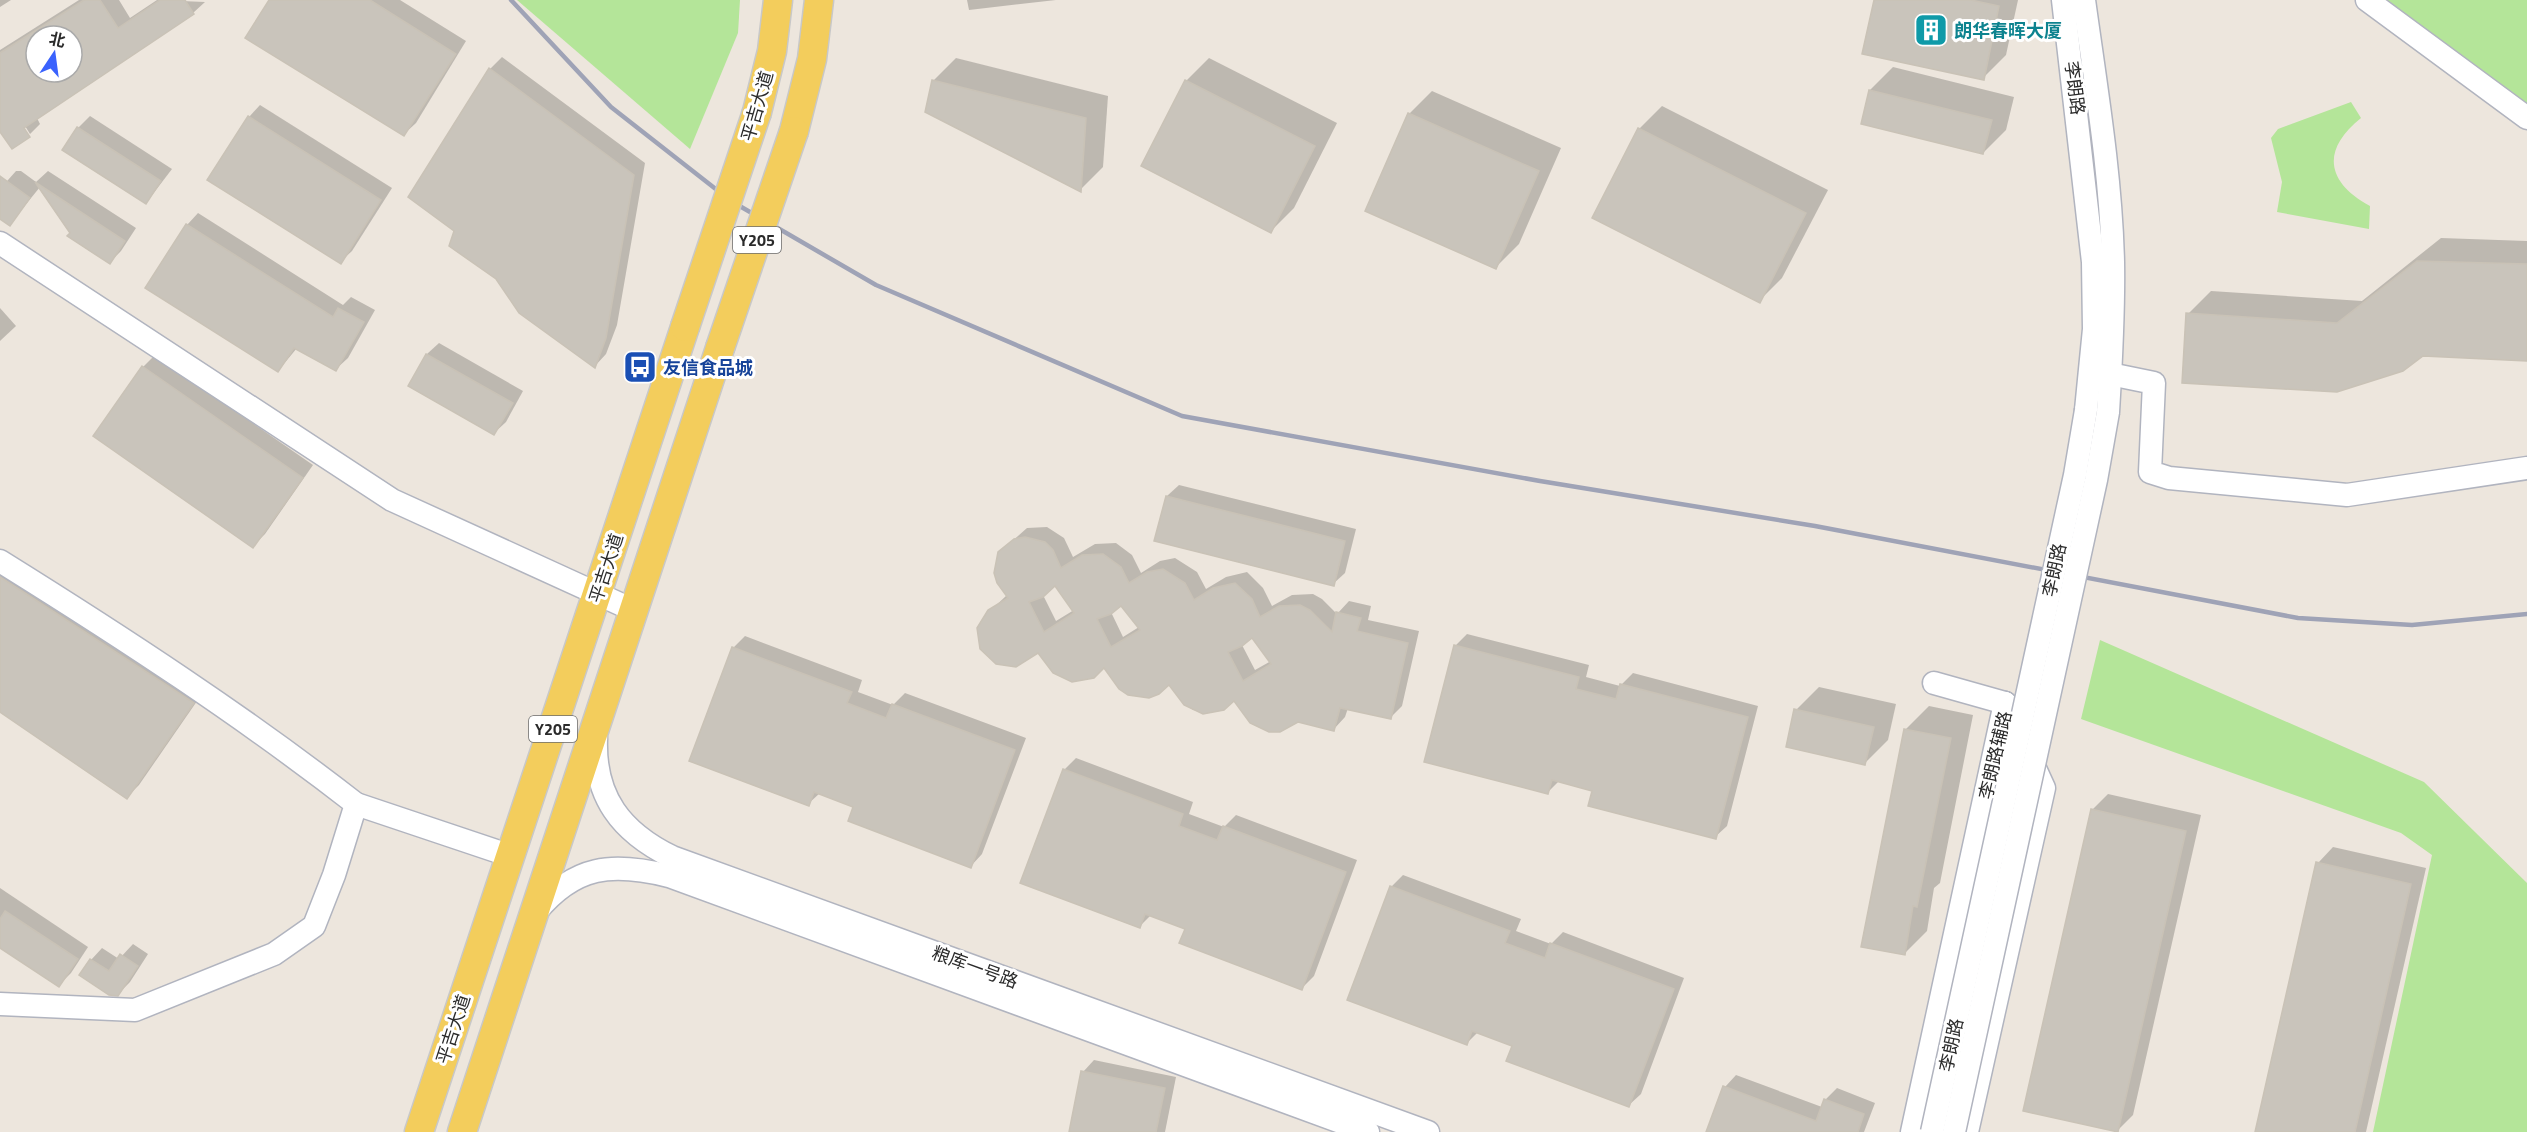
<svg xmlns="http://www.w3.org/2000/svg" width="2527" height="1132" font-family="'Titillium Web','Noto Sans SC',sans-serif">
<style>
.green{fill:#b4e599}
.shadow{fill:#0003;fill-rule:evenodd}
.building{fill:#c9c4bb;stroke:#c9c2b6;stroke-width:1.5;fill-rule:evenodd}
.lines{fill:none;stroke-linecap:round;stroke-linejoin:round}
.minor-casing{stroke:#b1b4bf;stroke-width:25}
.major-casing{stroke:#c8c8c8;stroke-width:31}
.minor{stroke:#fff;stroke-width:22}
.major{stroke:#f3cd5c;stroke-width:28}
.rail{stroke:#9fa3b6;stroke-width:4.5}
.minor-bridge-casing{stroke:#b1b4bf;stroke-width:25;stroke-linecap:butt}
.major-bridge-casing{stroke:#c8c8c8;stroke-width:31;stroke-linecap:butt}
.minor-bridge{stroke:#fff;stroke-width:22}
.major-bridge{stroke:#f3cd5c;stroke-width:28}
.labels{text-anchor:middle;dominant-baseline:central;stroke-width:6;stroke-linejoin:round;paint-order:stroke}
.shield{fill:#fff;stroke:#6b6b6b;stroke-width:1.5}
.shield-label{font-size:16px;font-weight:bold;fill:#2b2b2b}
.culture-label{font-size:18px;font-weight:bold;fill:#0d838f;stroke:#fff;text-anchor:start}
.street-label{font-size:18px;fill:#2b2b2b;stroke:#fff}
.transit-label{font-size:18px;font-weight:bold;fill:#164399;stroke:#fff;text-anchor:start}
</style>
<rect width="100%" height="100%" fill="#ede6dd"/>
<g class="green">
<polygon points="517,0 740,0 738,33 690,149"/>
<polygon points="2378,0 2527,0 2527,108"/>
<path d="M2351,102L2361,118C2321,150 2326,182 2370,206L2369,229L2277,212L2282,182L2271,138L2278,129Z"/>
<polygon points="2100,640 2424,782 2527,883 2527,1132 2373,1132 2432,855 2401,833 2081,719"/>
</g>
<g class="shadow">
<polygon points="0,0 11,0 0,7"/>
<path d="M79,0H119L130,18L157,0L205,2L193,13L37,118L40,124L30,134L22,121L19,123L29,135L12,147L0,129V50ZM36,36H72V72H36Z"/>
<polygon points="271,0 400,0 466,41 416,123 404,134"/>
<polygon points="967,0 1056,0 969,10"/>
<polygon points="1876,0 2018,0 2006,55 1983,78"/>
<polygon points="502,57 645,163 617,325 606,354 595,366 497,278 456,230 410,196 490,69"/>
<polygon points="956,58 1108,96 1103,167 1080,190 933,81"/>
<polygon points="1209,58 1337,123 1294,208 1271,231 1186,81"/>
<polygon points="1893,67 2014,97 2006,130 1983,153 1870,90"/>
<polygon points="1432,91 1561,148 1519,244 1496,267 1409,114"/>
<polygon points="260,105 392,188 352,251 340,262 249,117"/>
<polygon points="1662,106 1828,190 1782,278 1759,301 1639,129"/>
<polygon points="90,116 172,169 146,203 64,150 78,128"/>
<polygon points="16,171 21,171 36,182 48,171 136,228 121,251 110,262 72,233 40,187 10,224 0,217 0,189"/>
<polygon points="198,213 343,305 351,297 375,310 348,358 336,369 297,348 278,371 187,225"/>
<polygon points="2441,238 2527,241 2527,359 2188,314 2211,291 2362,301"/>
<polygon points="0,308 16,326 0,341"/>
<polygon points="439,343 523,391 506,422 494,433 410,385 427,354"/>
<polygon points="155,355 313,465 265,534 253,546 143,367"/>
<polygon points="1179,485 1356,529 1345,573 1333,584 1167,496"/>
<path d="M1047,527L1064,538L1073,557L1095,544L1116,543L1132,555L1141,573L1160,561L1175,558L1197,572L1206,589L1226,577L1247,572L1263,588L1272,606L1292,595L1313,594L1322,599L1337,614L1349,601L1371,606L1368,620L1419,631L1402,706L1390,718L1348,708L1345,717L1334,729L1297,720L1280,730L1260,728L1251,722L1234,699L1223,709L1214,712L1193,710L1185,704L1170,683L1158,693L1139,697L1120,688L1104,666L1039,651L996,663L982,649L990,611L1007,595L999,553L1027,528ZM1055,584L1074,610L1056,621L1043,595ZM1121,603L1139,627L1123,637L1111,612ZM1252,636L1271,661L1255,670L1242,645Z"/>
<polygon points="0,557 204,691 139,785 127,797 0,710"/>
<polygon points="1467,634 1589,665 1586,677 1620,686 1633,673 1758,706 1727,826 1715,837 1594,790 1559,781 1547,793 1426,761 1456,645"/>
<polygon points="745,636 862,680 858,692 893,705 905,693 1026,738 982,854 971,866 855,806 820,793 808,804 733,648"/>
<polygon points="1819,687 1896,704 1888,740 1865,763 1796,710"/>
<polygon points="1929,706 1973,715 1940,883 1934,888 1927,931 1904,954 1906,729"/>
<polygon points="1076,758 1193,802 1189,814 1224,827 1236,815 1357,860 1314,976 1302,988 1187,928 1151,915 1140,926 1064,770"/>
<polygon points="2108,794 2201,815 2133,1115 2117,1131 2092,810"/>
<polygon points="2333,847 2426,868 2366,1132 2257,1132 2318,863"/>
<polygon points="1403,875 1521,919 1516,931 1551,944 1563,932 1684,978 1641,1094 1629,1105 1514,1045 1478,1032 1467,1043 1391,887"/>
<polygon points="0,888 88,947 71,973 59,985 0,946"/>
<polygon points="133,944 148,954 130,982 118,994 91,960 102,948 119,959"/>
<polygon points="1094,1060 1176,1077 1165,1132 1070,1132 1083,1072"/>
<polygon points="1736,1075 1822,1107 1825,1100 1837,1088 1875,1103 1864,1132 1713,1132 1725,1087"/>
</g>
<g class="building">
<path d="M84,0H100L118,28L160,0H185L194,14L24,128L30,137L12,149L0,132V53ZM36,36H72V72H36Z"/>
<polygon points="269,0 370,0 456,54 404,136 245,38"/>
<polygon points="1874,0 1971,0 1999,6 1984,80 1862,54"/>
<polygon points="489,68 634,175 606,338 595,368 519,313 496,279 449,246 454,231 408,197"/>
<polygon points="932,80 1086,118 1081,192 925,112"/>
<polygon points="1185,80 1315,146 1271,233 1141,166"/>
<polygon points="1869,90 1992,120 1983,154 1861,124"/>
<polygon points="1408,113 1539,171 1496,269 1365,211"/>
<polygon points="248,116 381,200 341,264 207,180"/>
<polygon points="77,127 161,181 146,204 62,150"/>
<polygon points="1638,128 1806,213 1760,303 1592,218"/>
<polygon points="0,176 30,198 10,226 0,219"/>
<polygon points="35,182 125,241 110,264 67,236 70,233"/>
<polygon points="186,224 333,317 338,308 364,322 336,371 294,348 278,372 145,288"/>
<polygon points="2417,261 2527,264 2527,361 2423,356 2403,371 2337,392 2182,383 2186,313 2337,323"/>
<polygon points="426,354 513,403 494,435 408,386"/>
<polygon points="142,366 303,478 253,548 93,436"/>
<polygon points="1166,496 1345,541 1334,586 1154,541"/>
<path d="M1025,537L1045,542L1053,550L1061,568L1082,555L1103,554L1121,567L1129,583L1147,572L1163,569L1185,583L1194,600L1213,588L1235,583L1252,599L1260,617L1279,606L1300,605L1310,610L1332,632L1336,612L1361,618L1357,631L1408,643L1391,719L1340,708L1334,731L1298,722L1280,732H1269L1250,723L1234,701L1224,710L1203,714L1184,705L1169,685L1159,694L1149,698L1128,695L1119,689L1104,668L1094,678L1072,682L1053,673L1038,653L1016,667L996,664L980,649L977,628L988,610L1008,598L997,583L994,573L998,552L1014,539ZM1055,586L1074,613L1044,632L1029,602L1043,597ZM1121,606L1140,630L1111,647L1097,619L1111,614ZM1252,638L1271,664L1243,681L1228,652L1242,646Z"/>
<polygon points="0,577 194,703 127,799 0,712"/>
<polygon points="1454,645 1579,677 1576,689 1616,699 1620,684 1748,717 1716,839 1588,806 1592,791 1552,780 1548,794 1424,762"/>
<polygon points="732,647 852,692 847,703 886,718 892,704 1015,750 971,868 848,821 853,807 814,792 809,806 689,761"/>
<polygon points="1794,709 1874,727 1865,765 1786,747"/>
<polygon points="1904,729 1951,738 1917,907 1913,906 1905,955 1861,947"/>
<polygon points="1063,769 1183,814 1179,826 1217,840 1223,826 1346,872 1302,990 1179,943 1185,929 1145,914 1140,928 1020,883"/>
<polygon points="2091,809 2186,831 2118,1132 2023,1111"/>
<polygon points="2316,862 2411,884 2355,1132 2255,1132"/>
<polygon points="1390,886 1510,931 1505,943 1545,958 1550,943 1674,989 1629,1107 1506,1061 1512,1046 1472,1031 1467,1045 1347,1000"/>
<polygon points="5,911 78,959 59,987 0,948 0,919"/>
<polygon points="120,954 138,966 118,996 109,995 79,975 90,959 109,971"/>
<polygon points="1081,1071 1165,1088 1156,1132 1069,1132"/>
<polygon points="1723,1086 1816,1121 1824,1099 1864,1114 1858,1132 1706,1132"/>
</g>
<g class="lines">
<g class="minor-casing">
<g id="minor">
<polyline points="2063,0 2093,262 2094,329 2086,410"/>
<path d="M2084,0C2096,87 2111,175 2113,262C2114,313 2111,362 2108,412"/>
<polyline points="2367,0 2527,118"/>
<polyline points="0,243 392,500 633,610"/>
<polyline points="2110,374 2154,383 2150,472 2169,478 2347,495 2527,468"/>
<path d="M0,561C122,637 243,716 356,804L334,875L314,926L274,954L135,1010L0,1004"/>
<polyline points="1934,683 2005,703"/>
<path d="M596,739C594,797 621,832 672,857L1428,1132"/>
<polyline points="356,804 511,856"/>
<path d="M536,912C575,865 612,862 669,876L1368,1132"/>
<polyline points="1912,1132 2005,703"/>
<polyline points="1967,1132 2044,788 2005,703"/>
</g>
</g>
<g class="major-casing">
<g id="major">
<polyline points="757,112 772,51 778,0"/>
<polyline points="794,131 812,59 819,0"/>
<polyline points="419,1132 685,327"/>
<polyline points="462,1132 720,348"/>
</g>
</g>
<use href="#minor" class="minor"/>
<use href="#major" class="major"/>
<polyline class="rail" points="511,0 611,107 731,201 876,285 1182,416 1540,481 1815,526 2298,618 2412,625 2527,614"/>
<g class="minor-bridge-casing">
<g id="minor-bridge">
<polyline points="1932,1132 2075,475 2086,410"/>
<polyline points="1954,1132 2096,480 2108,412"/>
</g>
</g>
<g class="major-bridge-casing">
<g id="major-bridge">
<polyline points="685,327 757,112"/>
<polyline points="720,348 794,131"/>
</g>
</g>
<use href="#minor-bridge" class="minor-bridge"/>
<use href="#major-bridge" class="major-bridge"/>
</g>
<defs>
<g id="building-square" transform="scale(1.725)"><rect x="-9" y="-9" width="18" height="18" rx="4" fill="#0f9aa8" stroke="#fff"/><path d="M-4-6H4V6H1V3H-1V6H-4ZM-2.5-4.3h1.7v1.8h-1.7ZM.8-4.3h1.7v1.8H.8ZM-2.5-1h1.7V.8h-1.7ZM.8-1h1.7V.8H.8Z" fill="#fff"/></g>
<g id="bus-square" transform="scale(1.725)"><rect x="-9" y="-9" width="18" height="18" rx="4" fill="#1a4fb4" stroke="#fff"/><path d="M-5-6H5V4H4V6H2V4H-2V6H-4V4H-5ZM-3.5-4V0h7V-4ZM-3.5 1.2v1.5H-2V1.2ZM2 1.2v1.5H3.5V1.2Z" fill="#fff"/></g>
</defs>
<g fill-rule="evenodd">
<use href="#building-square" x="1931" y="30"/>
<use href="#bus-square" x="640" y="367"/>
</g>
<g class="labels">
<g class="shield">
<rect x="733" y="227" width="48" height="26" rx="4.5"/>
<rect x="529" y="716" width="48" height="26" rx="4.5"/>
</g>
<g class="shield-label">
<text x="757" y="240">Y205</text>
<text x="553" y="729">Y205</text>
</g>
<g class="culture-label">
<text x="1954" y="30">朗华春晖大厦</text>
</g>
<g class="street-label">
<text transform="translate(2075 88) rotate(83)">李朗路</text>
<text transform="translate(757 106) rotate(-74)">平吉大道</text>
<text transform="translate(606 568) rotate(-72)">平吉大道</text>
<text transform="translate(2054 570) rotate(-78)">李朗路</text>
<text transform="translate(1995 755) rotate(-77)">李朗路辅路</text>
<text transform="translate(975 967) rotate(20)">粮库一号路</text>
<text transform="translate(453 1029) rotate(-72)">平吉大道</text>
<text transform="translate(1951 1045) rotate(-78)">李朗路</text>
</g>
<g class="transit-label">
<text x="663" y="367">友信食品城</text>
</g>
</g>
<g transform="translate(54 54) rotate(13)"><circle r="28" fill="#ffffff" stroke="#aaaaaa" stroke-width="1.5"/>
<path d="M0-4.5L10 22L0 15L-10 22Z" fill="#3a62fd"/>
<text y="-9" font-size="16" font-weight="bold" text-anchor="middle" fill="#2b2b2b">北</text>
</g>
</svg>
